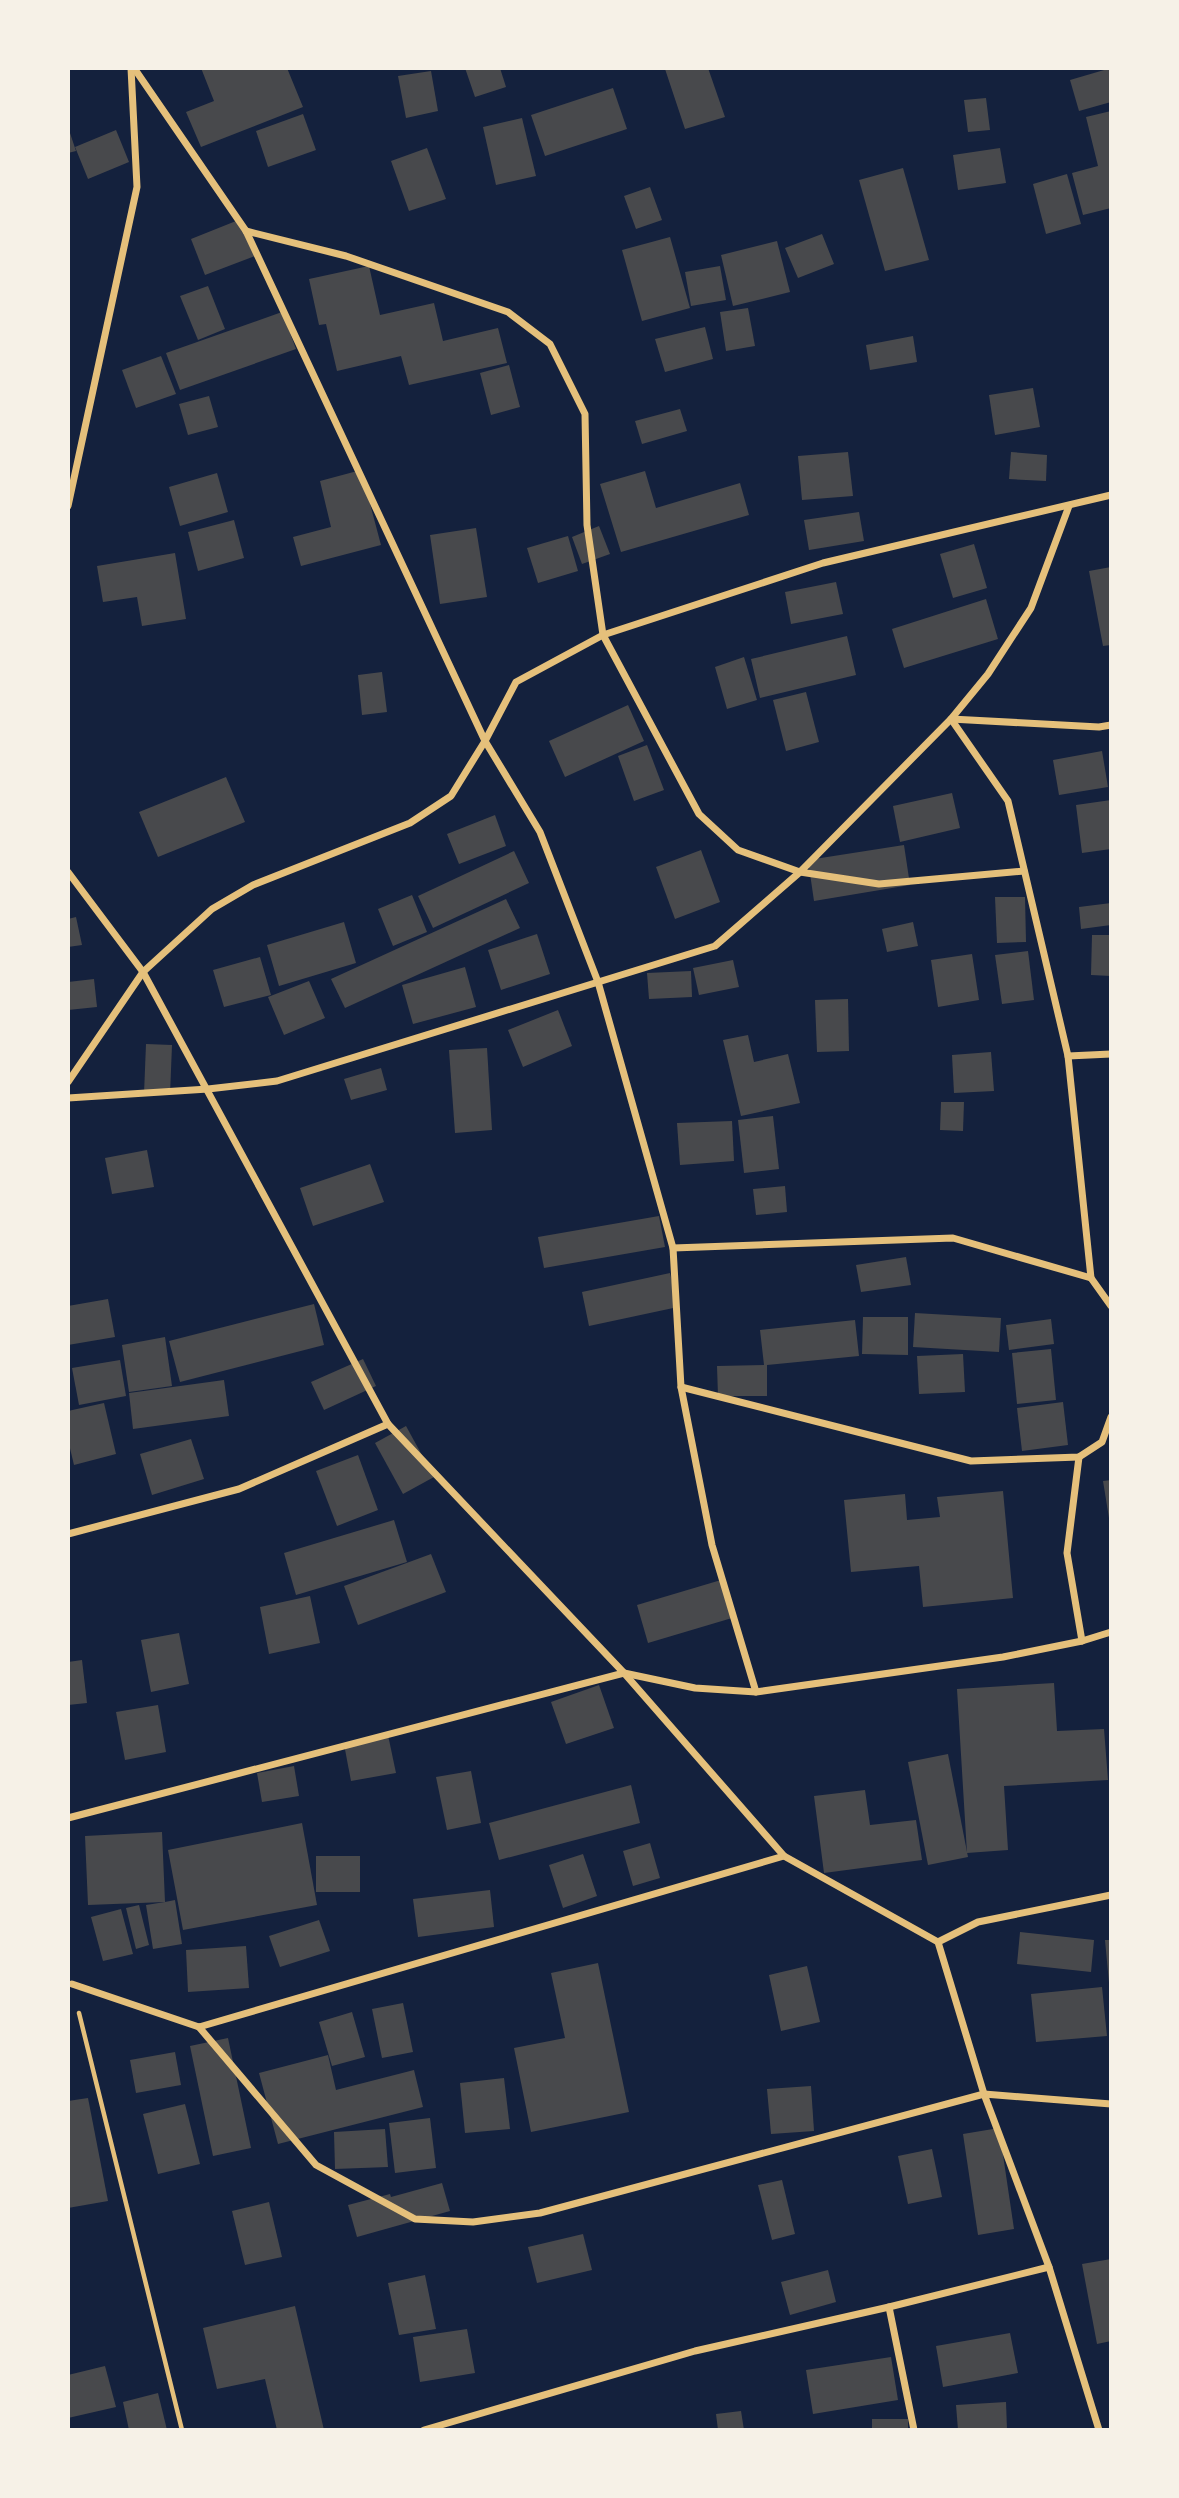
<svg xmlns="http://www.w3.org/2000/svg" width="1179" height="2498" font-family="'Nunito Sans',sans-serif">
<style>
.building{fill:#48494c}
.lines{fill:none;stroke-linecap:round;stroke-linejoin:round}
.path{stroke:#e5c07b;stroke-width:4.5}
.minor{stroke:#e5c07b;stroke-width:7}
</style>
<rect width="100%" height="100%" fill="#14213d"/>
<g class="building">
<polygon points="201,68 287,68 303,107 201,147 186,112 214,101"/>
<polygon points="465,68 500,68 506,87 475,97"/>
<polygon points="708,68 725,117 685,129 665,69"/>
<polygon points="1111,68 1111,102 1079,111 1070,80"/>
<polygon points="431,71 438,111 406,118 398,76"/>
<polygon points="613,88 627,129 545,156 531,115"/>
<polygon points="986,98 990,130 968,132 964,100"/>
<polygon points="1111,111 1111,208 1083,215 1072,173 1098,166 1086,117"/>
<polygon points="303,114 316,150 268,167 256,131"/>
<polygon points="522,118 536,176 496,185 483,127"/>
<polygon points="69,130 76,151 68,153 68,131"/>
<polygon points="116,130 129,162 88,179 75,147"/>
<polygon points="427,148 446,199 409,211 391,161"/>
<polygon points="1000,148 1006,183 958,190 953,155"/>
<polygon points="903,168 929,260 885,271 859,180"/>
<polygon points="1067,174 1081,224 1046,234 1033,184"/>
<polygon points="650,187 662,220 636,229 624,196"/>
<polygon points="241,219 255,256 205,275 191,239"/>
<polygon points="822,234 834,264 798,278 785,248"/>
<polygon points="670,237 690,308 642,321 622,250"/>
<polygon points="777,241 790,292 733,306 721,255"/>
<polygon points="369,266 380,315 434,303 443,341 498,328 507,363 409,385 401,356 337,371 326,324 319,325 309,279"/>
<polygon points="720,266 726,300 691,306 685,272"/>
<polygon points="208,286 225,329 198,340 180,296"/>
<polygon points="748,308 755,346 726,351 720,312"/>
<polygon points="282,312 296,349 180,390 166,353"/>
<polygon points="705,327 713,359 665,372 655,339"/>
<polygon points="913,336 917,362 870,370 866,345"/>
<polygon points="161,356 176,394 136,408 122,370"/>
<polygon points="509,365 520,407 491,415 480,373"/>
<polygon points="1033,388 1040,427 995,435 989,395"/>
<polygon points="209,396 218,427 188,435 179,404"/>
<polygon points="680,409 687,431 642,444 635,421"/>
<polygon points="848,452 853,496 802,500 798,456"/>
<polygon points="1011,452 1047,455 1046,481 1009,479"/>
<polygon points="361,470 381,545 301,566 293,537 331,527 320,481"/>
<polygon points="645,471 656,508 740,483 749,515 621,552 600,484"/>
<polygon points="217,473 228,512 180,526 169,487"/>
<polygon points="859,512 864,541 809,550 804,520"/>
<polygon points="234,520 244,558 198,571 188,532"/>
<polygon points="599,526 610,554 582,564 572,537"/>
<polygon points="476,528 487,597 440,604 430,535"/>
<polygon points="568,536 578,571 538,583 527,548"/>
<polygon points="974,544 987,588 953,598 940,554"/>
<polygon points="175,553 186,619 142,626 137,597 103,602 97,566"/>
<polygon points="1111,567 1111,645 1103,646 1089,571"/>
<polygon points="836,582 843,614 791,624 785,592"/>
<polygon points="986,599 998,639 904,668 892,629"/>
<polygon points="847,636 856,675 760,698 751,659"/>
<polygon points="744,657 757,700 727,709 715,667"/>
<polygon points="382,672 387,712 362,715 358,675"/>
<polygon points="806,692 819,742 786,751 773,700"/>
<polygon points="628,705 644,741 565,777 549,741"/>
<polygon points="647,745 664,790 634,801 618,756"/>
<polygon points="1102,751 1108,787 1059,795 1053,760"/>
<polygon points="226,777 245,822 158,857 139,812"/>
<polygon points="952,793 960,828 900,842 893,806"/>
<polygon points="1111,800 1111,849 1082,853 1076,805"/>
<polygon points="495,815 506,846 459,864 447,834"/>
<polygon points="904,845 910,885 814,901 808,860"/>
<polygon points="701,850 720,902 675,919 656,867"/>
<polygon points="514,851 529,883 433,928 418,896"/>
<polygon points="412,895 427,932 393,946 378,909"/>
<polygon points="995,897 1025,897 1026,942 997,943"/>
<polygon points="506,899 520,928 345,1008 331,979"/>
<polygon points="1111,903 1111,925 1081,929 1079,907"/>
<polygon points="76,917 82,945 68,947 68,919"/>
<polygon points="344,922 356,963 279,986 267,945"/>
<polygon points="913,922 918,946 887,952 882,929"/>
<polygon points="537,934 550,974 501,990 488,950"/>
<polygon points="1092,935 1111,935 1111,976 1091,975"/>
<polygon points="1028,951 1034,1000 1002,1004 995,955"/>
<polygon points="972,954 979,1000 938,1007 931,960"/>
<polygon points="260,957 271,995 224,1007 213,970"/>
<polygon points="733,960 739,987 699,995 693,968"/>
<polygon points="465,967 476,1007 413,1024 402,985"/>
<polygon points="691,971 692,997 649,999 647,973"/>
<polygon points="94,979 97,1007 68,1010 68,982"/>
<polygon points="309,981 325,1018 284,1035 268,997"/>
<polygon points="848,999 849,1051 817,1052 815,1000"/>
<polygon points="558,1010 572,1046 523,1067 508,1030"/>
<polygon points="748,1035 754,1062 788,1054 800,1103 741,1116 723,1040"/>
<polygon points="146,1044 172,1045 170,1095 144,1094"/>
<polygon points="487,1048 492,1130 455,1133 449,1050"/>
<polygon points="991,1052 994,1091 954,1093 952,1055"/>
<polygon points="381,1068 387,1090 351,1100 344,1079"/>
<polygon points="941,1102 964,1102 963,1131 940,1130"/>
<polygon points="773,1116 779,1169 744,1173 738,1120"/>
<polygon points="732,1121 734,1161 680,1165 677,1123"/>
<polygon points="147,1150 154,1187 112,1194 105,1158"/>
<polygon points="370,1164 384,1202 313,1226 300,1188"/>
<polygon points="785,1186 787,1212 756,1215 753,1189"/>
<polygon points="659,1216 665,1247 544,1268 538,1237"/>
<polygon points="906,1257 911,1285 861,1292 856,1265"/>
<polygon points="670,1273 678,1307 589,1326 582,1292"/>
<polygon points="108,1299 115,1337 68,1345 68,1306"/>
<polygon points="314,1304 324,1345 180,1382 169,1341"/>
<polygon points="915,1313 1001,1318 999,1352 913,1347"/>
<polygon points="863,1317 908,1317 908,1355 862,1354"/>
<polygon points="1051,1319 1054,1344 1009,1350 1006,1325"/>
<polygon points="855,1320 859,1356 767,1365 767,1396 718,1396 717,1366 764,1365 760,1330"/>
<polygon points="165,1337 172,1386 129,1392 122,1345"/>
<polygon points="1051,1349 1056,1400 1017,1404 1012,1353"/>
<polygon points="963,1354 965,1392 919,1394 917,1356"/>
<polygon points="363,1359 376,1386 324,1410 311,1382"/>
<polygon points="120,1360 126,1396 79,1405 72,1368"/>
<polygon points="224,1380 229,1416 133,1429 129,1393"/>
<polygon points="1063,1402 1068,1445 1022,1451 1017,1408"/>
<polygon points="104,1403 116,1454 74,1465 68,1440 68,1411"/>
<polygon points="406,1426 434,1477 403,1494 375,1443"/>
<polygon points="191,1439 204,1479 152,1495 140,1454"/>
<polygon points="358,1455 378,1510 337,1526 316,1471"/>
<polygon points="1111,1480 1111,1518 1109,1518 1103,1481"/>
<polygon points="1003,1491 1013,1598 923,1607 919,1566 851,1572 844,1500 905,1494 907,1520 940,1517 937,1497"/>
<polygon points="394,1520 407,1562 296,1595 284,1553"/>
<polygon points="431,1554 446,1592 358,1625 344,1586"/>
<polygon points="721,1580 732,1618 648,1643 637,1605"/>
<polygon points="310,1596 320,1643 269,1654 260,1607"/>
<polygon points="179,1633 189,1684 151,1692 141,1640"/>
<polygon points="82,1660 87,1703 68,1705 68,1662"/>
<polygon points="1054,1683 1057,1731 1104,1729 1108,1780 1004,1786 1008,1850 967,1853 957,1689"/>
<polygon points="599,1685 614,1728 566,1744 551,1702"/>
<polygon points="158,1705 166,1752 125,1760 116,1712"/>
<polygon points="388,1735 396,1773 351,1781 344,1744"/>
<polygon points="948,1754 968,1857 928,1865 908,1762"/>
<polygon points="294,1766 299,1796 262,1802 257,1773"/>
<polygon points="471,1771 481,1823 447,1830 436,1777"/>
<polygon points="631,1785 640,1823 499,1860 489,1823"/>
<polygon points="865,1790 870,1825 916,1820 922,1860 824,1873 814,1796"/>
<polygon points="302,1823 317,1905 183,1930 168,1850"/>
<polygon points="162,1832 165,1902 175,1900 182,1944 153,1949 146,1905 165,1902 88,1905 85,1836"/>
<polygon points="650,1843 660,1878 633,1886 623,1851"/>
<polygon points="583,1854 597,1896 563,1908 549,1865"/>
<rect x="316" y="1856" width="44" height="36"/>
<polygon points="490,1890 494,1927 418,1937 413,1899"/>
<polygon points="139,1905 149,1945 136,1949 126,1908"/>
<polygon points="121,1909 133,1954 103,1961 91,1917"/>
<polygon points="319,1920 330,1951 280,1967 269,1936"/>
<polygon points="1020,1932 1094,1940 1091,1972 1017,1964"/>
<polygon points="1105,1940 1111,1940 1111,1983 1109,1983"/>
<polygon points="246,1946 249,1988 188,1992 186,1950"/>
<polygon points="598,1963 629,2112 531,2132 514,2048 565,2038 551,1973"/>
<polygon points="807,1966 820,2022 781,2031 769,1975"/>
<polygon points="1102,1987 1107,2036 1036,2042 1031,1994"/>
<polygon points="403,2003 413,2052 382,2058 372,2009"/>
<polygon points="352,2012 365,2057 332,2066 319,2022"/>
<polygon points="228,2038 251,2148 213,2156 190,2046"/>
<polygon points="175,2052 181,2085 136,2093 130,2060"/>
<polygon points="328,2055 336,2090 414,2070 423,2107 278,2144 259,2073"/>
<polygon points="504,2078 510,2129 465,2133 460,2083"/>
<polygon points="811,2086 814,2131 771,2134 767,2089"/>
<polygon points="88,2098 108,2201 68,2208 68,2101"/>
<polygon points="185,2104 200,2164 158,2174 143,2114"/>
<polygon points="430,2118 436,2168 395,2173 389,2123"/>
<polygon points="999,2128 1014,2229 978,2235 963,2134"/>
<polygon points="385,2129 388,2167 335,2169 334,2132"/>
<polygon points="932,2149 942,2197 908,2204 898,2156"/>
<polygon points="782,2180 795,2234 772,2240 758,2185"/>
<polygon points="442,2183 450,2211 357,2237 348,2205 390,2194 391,2197"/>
<polygon points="269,2202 282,2257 245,2265 232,2211"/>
<polygon points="583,2234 592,2270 537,2283 528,2247"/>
<polygon points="1111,2259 1111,2341 1097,2344 1082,2264"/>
<polygon points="828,2270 836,2302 790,2315 781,2282"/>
<polygon points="425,2275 436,2329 399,2335 388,2283"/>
<polygon points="295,2306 324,2430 277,2430 265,2379 217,2389 203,2328"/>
<polygon points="467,2329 475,2373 420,2382 413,2337"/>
<polygon points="1010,2333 1018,2373 943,2387 936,2346"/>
<polygon points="891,2357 898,2400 813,2414 806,2370"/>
<polygon points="105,2366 116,2407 68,2418 68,2375"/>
<polygon points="158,2393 167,2430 129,2430 123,2402"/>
<polygon points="1006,2402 1007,2430 958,2430 956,2405"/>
<polygon points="741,2411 744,2430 718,2430 716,2414"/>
<rect x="872" y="2419" width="36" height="11"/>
</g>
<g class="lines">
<polyline class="path" points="79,2013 182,2430"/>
<g class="minor">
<polyline points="134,68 246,231 485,741 540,832 598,982 673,1248 681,1387 712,1545 756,1692"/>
<polyline points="246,231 346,256 508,312 550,344 585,414 587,525 603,635 699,814 738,850 800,872 879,884 1024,871"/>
<polyline points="68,506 137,187 131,68"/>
<polyline points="1069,506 1031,608 988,674 951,719 1008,801 1068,1056 1091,1278 1111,1306"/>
<polyline points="68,872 143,972 388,1424"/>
<polyline points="1068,1056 1111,1054"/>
<polyline points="68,1082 143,972 212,909 253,885 410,823 451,796 485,741 516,682 603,635 823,563 1111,495"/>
<polyline points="68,1098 208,1089 277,1081 715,946 800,872 951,719 1099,727 1111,725"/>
<polyline points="673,1248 953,1238 1091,1278"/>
<polyline points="681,1387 971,1461 1079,1457 1102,1442 1111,1417"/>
<polyline points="1079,1457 1067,1553 1082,1641"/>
<polyline points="68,1534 239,1489 388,1424 624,1673 784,1856 938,1942 984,2094 1049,2267 1099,2430"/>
<polyline points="68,1818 624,1673 695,1688 756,1692 1003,1657 1082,1641 1111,1632"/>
<polyline points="938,1942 978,1922 1111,1895"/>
<polyline points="72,1984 199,2027 784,1856"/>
<polyline points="199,2027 316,2165 415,2219 473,2222 540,2213 984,2094 1111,2104"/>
<polyline points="889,2307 914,2430"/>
<polyline points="424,2430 695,2351 889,2307 1049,2267"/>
</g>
</g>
<rect width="1179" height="2498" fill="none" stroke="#f6f1e7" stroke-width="140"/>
</svg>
